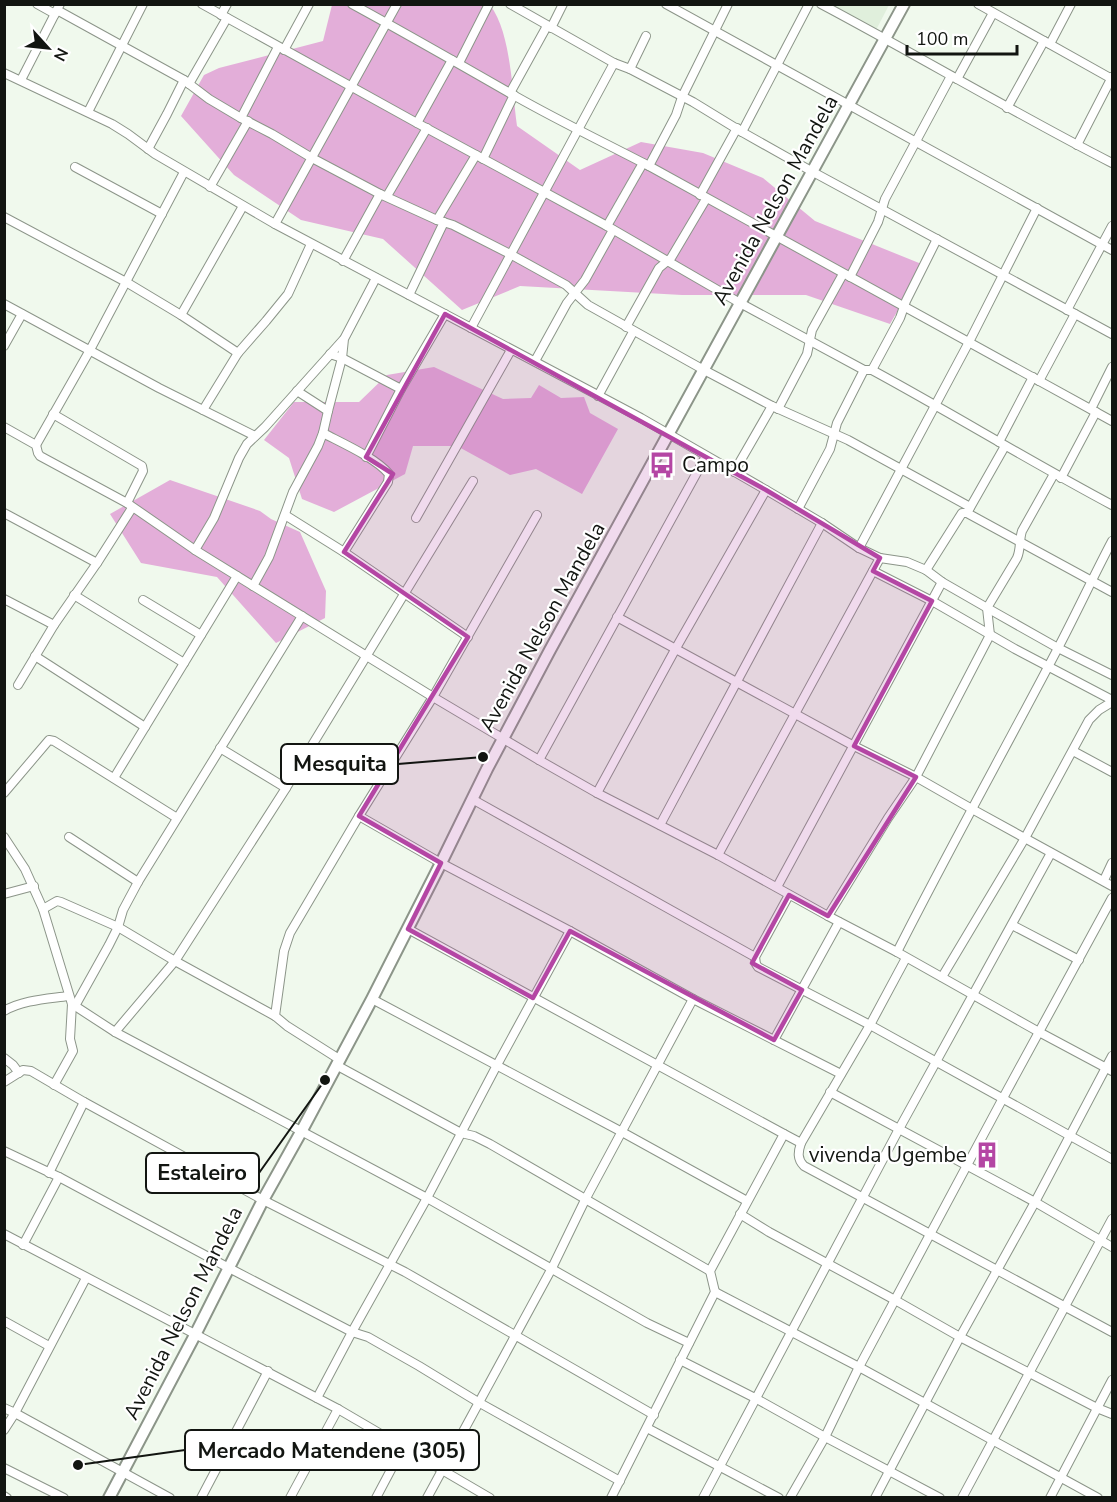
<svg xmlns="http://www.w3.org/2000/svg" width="1117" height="1502" font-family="'Nunito Sans',sans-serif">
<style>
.built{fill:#e0efdc}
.green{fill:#e3aed9}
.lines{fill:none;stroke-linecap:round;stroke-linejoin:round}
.street-casing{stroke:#8c9589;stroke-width:10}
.secondary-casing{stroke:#8c9589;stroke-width:14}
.street{stroke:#fff;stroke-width:8}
.secondary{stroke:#fff;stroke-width:10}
.marked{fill:#b446a4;fill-opacity:0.2;stroke:#b446a4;stroke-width:4.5;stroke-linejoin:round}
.labels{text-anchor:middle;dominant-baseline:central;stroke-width:4.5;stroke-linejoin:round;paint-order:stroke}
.street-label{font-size:21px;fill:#121511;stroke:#fff}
.poi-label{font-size:21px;fill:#121511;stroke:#fff;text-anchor:start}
.leader{fill:none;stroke:#121511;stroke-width:2}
.callout-dot{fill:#121511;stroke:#fff;stroke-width:2}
.callout{fill:#fff;stroke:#121511;stroke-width:2}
.callout-label{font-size:22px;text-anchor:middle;font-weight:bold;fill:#121511}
</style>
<rect width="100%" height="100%" fill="#f0f9ed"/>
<polygon class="built" points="826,5 889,5 875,32"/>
<g class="green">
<path d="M332,5H490C511,32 512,91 517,126L580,170L641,142L703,153L763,178L815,221L924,265L890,324L806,295H682L520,286L462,310L383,239L301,220L234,175L181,116L204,75L219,68L323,41Z"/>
<polygon points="434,367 503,399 531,398 539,385 561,398 584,397 590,413 618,429 582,494 536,469 510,475 457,446 413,446 405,474 334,512 302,499 289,458 264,440 294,402 359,402 387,375"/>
<polygon points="170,480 260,511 271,519 300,532 326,591 325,618 276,643 217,577 141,563 110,514"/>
</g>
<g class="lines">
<g class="street-casing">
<g id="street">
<polyline points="37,4 55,14"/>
<path d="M202,4L417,123L607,226L740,303L864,370H872C953,414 1031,462 1112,505"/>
<path d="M352,4C407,34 461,65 515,96C559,121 605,143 649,166L1112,421"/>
<polyline points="510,4 614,63 630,69 693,102 742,132 813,172 1112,334"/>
<polyline points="666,4 1112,250"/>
<path d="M821,4C919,56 1014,113 1112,163"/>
<polyline points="978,4 1112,79"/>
<polyline points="57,10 184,80 209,99 241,118 272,134 312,158 380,194 437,220 453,225 510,254 566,285 588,305 704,370 772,406 848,440 970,507"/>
<polyline points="221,15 227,4"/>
<polyline points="551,28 563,4"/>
<polyline points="1050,44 1071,4"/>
<polyline points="284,50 309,4"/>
<polyline points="459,63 489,4"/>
<polyline points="630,69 646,36"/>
<polyline points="4,73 112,124 128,134 155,154 275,224 641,418 766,490 822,523 859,548 880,558 907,562 926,570 942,582 996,613 1058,648 1112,675"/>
<polyline points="957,79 993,13"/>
<polyline points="21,80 60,4"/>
<polyline points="189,84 227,18"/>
<polyline points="510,93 547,26"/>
<polyline points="1007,108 1044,41"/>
<polyline points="88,112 143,4"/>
<polyline points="241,118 278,47"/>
<polyline points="417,123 452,60"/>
<polyline points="742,132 809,4"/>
<polyline points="1077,145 1112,77"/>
<polyline points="148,149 167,114 184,80"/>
<polyline points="483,159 514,95"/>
<polyline points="649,166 676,115 682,97 728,4"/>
<polyline points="75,167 162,214"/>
<polyline points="210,187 248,121"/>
<polyline points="700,195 737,128"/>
<polyline points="387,196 427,128"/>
<polyline points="4,217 126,282 181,315 238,353"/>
<polyline points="437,220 476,155"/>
<polyline points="275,224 397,4"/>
<polyline points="607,226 643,163"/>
<polyline points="343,261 380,194"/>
<polyline points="850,277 878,222 885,199 951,76"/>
<polyline points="409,295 444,222"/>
<polyline points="4,304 159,388 255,436"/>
<polyline points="1067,310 1112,226"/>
<polyline points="181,315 243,206"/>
<polyline points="626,327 659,268 671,258 706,199"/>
<polyline points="471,328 614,63"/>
<polyline points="4,346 22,314"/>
<polyline points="330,354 342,358 401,389"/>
<polyline points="535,361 567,303 585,280 613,230"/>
<polyline points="872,370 900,318 906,301 937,239"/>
<polyline points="1039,381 1075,314"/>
<polyline points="297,391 328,411"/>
<polyline points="598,396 633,332"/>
<polyline points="778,409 807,354 812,330 843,274"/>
<polyline points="1091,409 1112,367"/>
<polyline points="203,410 238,353 266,321 288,294 311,244"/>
<polyline points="53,414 142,466 143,471 127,503"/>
<polyline points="4,427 36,445 38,453 40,456 127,503 195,550 433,697 539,760 597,793 718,855 828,916 897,952 1039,1032 1112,1071"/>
<path d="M323,433C342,443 376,458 389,474L388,482L344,552"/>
<polyline points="999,442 1033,377"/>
<polyline points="36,445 90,350 184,172"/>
<polyline points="366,457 401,389 445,314"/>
<polyline points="734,472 772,406"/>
<polyline points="1061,478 1096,412"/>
<polyline points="798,509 830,449 837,423 864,370"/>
<polyline points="4,513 97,563"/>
<polyline points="967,513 1112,592"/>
<polyline points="285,515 344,552 468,637"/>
<polyline points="416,518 511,350"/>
<polyline points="859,548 969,342 1037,208"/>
<polyline points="195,550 214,518 239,458 247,444 265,427 343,340"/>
<polyline points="926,570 962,513 967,513 1005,446"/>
<polyline points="873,571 932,601 1015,649 1112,700"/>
<polyline points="253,586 269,557 293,492 318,446 323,433 328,411 342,358 344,339 376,278"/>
<polyline points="74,595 184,663"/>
<polyline points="4,599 54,625"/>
<polyline points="143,600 201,635"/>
<polyline points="617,617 854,746 916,777 972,809 1112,886"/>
<polyline points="35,656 145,727"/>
<polyline points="18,685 54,625 97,563 132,508"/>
<polyline points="220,748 286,788"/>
<polyline points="1073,751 1112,772"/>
<polyline points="539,760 706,456"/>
<polyline points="114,778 237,576"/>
<polyline points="4,793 49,740 54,741 177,818"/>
<polyline points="597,793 676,648 766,490"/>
<polyline points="472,799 755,957"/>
<polyline points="359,816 441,863 570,931 693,999 841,1074"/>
<polyline points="660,825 822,523"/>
<polyline points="4,837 25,869 43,909 72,1004 70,1039 73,1051 54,1085"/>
<polyline points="69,837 138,882"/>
<polyline points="718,855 880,558"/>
<polyline points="1104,880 1112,863"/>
<polyline points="777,887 942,582"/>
<polyline points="4,894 34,886"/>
<polyline points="789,895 755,957 756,964 758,967 870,1025 1112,1159"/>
<polyline points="43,909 57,901 61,902 118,927 175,961 275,1016"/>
<path d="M828,916L888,818L916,777L990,635L987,608L1017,558C1021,549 1019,540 1022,531L1054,474"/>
<polyline points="1012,925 1079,960"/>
<polyline points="408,929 784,1134 710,1271 715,1292 611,1498"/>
<path d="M897,952C948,851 1004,751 1057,650C1076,614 1093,577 1112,541"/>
<polyline points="942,977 1025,838 1089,720 1099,710 1112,702"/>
<polyline points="372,999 622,1132 747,1201"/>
<polyline points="72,1004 115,1032 427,1198 647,1323 689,1343"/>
<polyline points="75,1006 109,945 118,927 123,910 138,882 302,616"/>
<path d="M4,1011C23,1000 47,999 68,996"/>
<polyline points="115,1032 175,961 286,788 473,481"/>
<polyline points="774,1040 839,922"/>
<polyline points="4,1058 13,1065 19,1073"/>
<polyline points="339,1059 287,1026 275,1016 284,951 290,933 359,816 433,697 537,515"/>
<polyline points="336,1065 461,1133 474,1136 490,1144 710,1271"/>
<polyline points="4,1082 23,1070 31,1071 84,1102 263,1200 405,1272 654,1415"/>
<polyline points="830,1092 1035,1202 1112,1247"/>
<polyline points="784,1134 801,1143 870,1025 906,958"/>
<path d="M801,1143C798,1152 797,1159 804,1166L1112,1332"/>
<polyline points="4,1151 59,1177 229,1268 352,1332 368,1337 419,1366 478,1402 620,1481"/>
<polyline points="49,1173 84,1102"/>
<polyline points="740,1214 769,1232 895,1300 960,1337 1097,1408 1112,1414"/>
<polyline points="4,1234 338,1409 490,1498"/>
<polyline points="23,1245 59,1177"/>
<polyline points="715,1292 859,1367 1098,1498"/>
<polyline points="4,1321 49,1346"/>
<polyline points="680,1360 755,1398 825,1437 940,1498"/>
<polyline points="317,1398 352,1332 427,1198 497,1065 570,931"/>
<polyline points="4,1408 15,1413 86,1278"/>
<polyline points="647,1428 779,1498"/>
<polyline points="4,1430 15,1413 170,1498"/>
<polyline points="4,1468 64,1498"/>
<polyline points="4,1496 7,1498"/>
<polyline points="201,1498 268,1371"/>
<polyline points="290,1498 338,1409"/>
<polyline points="376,1498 403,1447"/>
<polyline points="427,1498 552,1268 585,1200 693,999"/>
<polyline points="703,1498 899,1129 1051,853"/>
<polyline points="790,1498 825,1437 859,1367 1003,1098 1112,898"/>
<polyline points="875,1498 960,1337 1035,1202 1112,1056"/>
<polyline points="962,1498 1112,1219"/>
<polyline points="1050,1498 1112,1380"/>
</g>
</g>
<g class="secondary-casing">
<polyline id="secondary" points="109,1498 195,1335 263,1200 301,1132 372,999 441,863 487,769 550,650 904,4"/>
</g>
<use href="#street" class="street"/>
<use href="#secondary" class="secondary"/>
</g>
<path class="marked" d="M445,314L766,490L880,558L873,571L932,601L854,746L916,777L828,916L789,895L752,963L802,990L774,1040L570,931L533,998L408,929L441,863L359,816L468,637L344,552L393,474L366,457Z"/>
<defs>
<g id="bus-bare" transform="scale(2.07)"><path d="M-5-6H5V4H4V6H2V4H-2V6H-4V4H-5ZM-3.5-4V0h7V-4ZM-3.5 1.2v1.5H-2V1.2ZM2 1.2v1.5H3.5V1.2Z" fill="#b446a4" stroke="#fff" stroke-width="2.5" paint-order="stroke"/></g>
<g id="building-bare" transform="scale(2.07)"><path d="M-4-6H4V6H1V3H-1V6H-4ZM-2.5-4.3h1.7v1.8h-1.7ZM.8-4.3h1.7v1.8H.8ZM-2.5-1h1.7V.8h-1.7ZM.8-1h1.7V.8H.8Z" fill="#b446a4" stroke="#fff" stroke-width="2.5" paint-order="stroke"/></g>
</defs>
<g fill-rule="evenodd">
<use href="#bus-bare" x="662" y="465"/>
<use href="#building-bare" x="987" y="1155"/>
</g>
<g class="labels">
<g class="street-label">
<text transform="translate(775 200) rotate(-61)">Avenida Nelson Mandela</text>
<text transform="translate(542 627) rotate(-61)">Avenida Nelson Mandela</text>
<text transform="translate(183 1313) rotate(-63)">Avenida Nelson Mandela</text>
</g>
<g class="poi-label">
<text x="682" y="465">Campo</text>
<text x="967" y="1155" text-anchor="end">vivenda Ugembe</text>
</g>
</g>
<path class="leader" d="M483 757L398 764M325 1080L259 1173M78 1465L185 1450"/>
<g class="callout-dot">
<circle cx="483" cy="757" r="6"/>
<circle cx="325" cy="1080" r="6"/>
<circle cx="78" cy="1465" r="6"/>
</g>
<g class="callout">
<rect x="281" y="744" width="117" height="40" rx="6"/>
<rect x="146" y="1153" width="113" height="40" rx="6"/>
<rect x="185" y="1430" width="294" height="40" rx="6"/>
</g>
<g class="callout-label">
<text x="340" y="771">Mesquita</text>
<text x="202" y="1180">Estaleiro</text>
<text x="332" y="1458">Mercado Matendene (305)</text>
</g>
<rect width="1117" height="1502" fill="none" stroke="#121511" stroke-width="12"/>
<g transform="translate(48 48) rotate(117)" stroke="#ffffff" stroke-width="4.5" paint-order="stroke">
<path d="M0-4.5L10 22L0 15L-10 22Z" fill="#121511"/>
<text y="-9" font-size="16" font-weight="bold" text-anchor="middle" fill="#121511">N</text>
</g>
<path d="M907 45v9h110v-9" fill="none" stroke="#121511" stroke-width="3"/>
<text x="916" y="45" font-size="18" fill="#121511" stroke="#ffffff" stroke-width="4.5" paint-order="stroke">100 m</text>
</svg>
